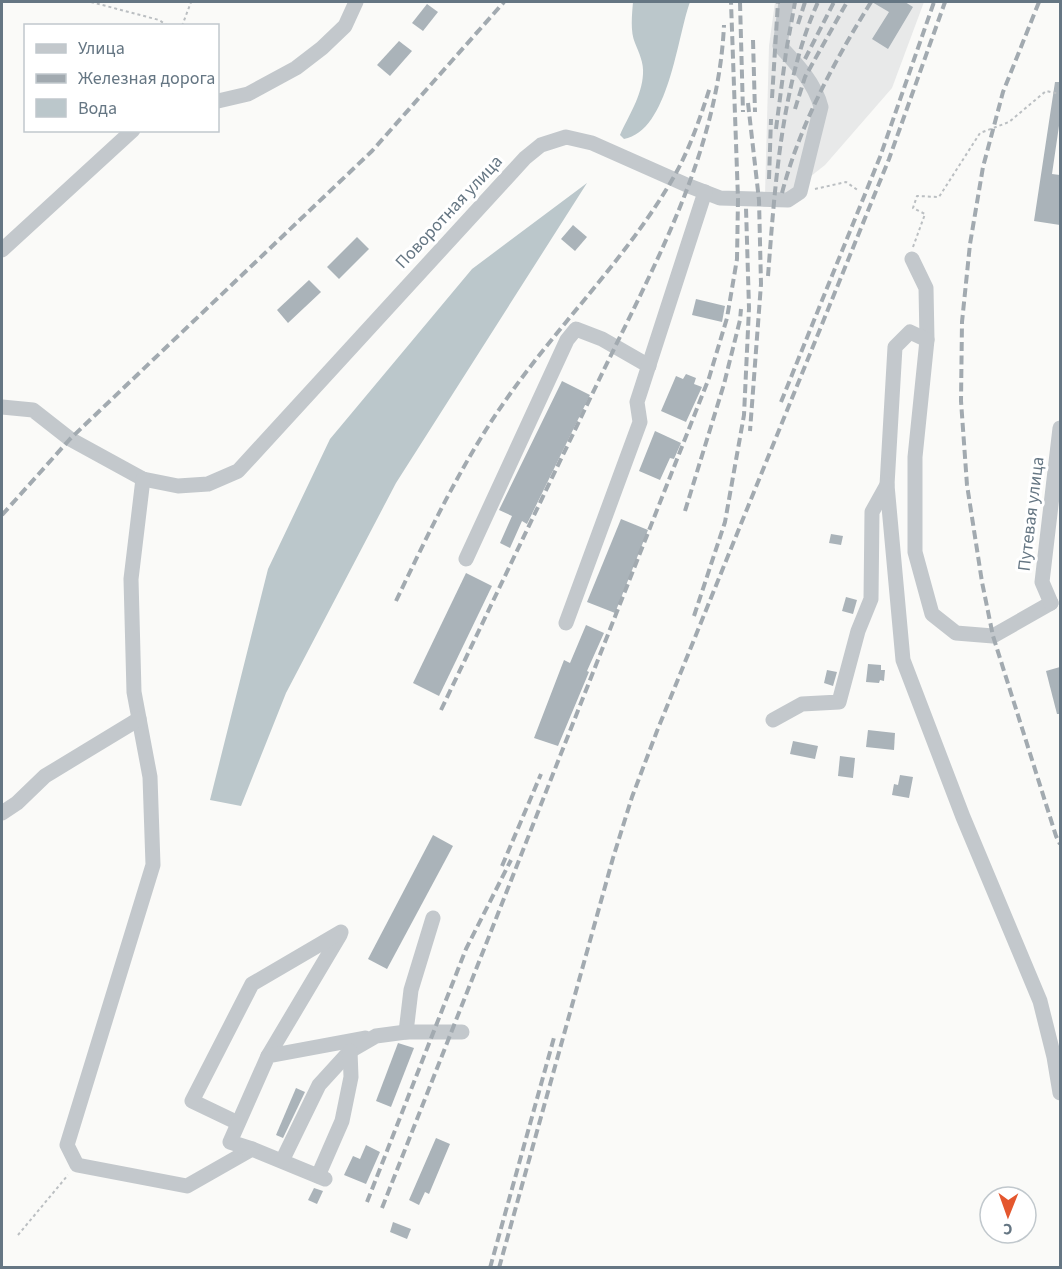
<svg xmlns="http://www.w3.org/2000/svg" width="1062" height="1269" font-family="'Source Sans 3',sans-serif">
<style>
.built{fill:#e8e9e9}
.water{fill:#bbc7cb}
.building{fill:#aab3b9}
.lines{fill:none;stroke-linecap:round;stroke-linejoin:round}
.path{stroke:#bbbfc2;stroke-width:2;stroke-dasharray:3 3;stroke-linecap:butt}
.minor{stroke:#c3c8cc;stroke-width:15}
.rail{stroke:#a2aab0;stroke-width:4;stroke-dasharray:9 4.5;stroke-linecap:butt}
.labels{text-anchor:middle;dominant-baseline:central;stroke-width:6;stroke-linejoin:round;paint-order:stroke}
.street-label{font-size:18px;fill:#657683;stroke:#fff}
</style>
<rect width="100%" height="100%" fill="#fafaf8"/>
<polygon class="built" points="775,2 924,2 892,88 825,165 787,195 765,195 769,46"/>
<g class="water">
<path d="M633,2H690C677,37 669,131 624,139L620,135C628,117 642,96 643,74C644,63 639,53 635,43C630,32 632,14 633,2Z"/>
<polygon points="587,183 396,483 286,693 241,806 210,800 268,569 330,439 472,269"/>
</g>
<g class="building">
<polygon points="872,2 905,2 913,7 888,49 872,39 889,12"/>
<polygon points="427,4 438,12 423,31 412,23"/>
<polygon points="399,41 412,51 390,76 377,65"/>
<polygon points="1055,82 1060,82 1060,119 1052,174 1060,175 1060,225 1034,221"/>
<polygon points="573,225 587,237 575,251 561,239"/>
<polygon points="357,237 369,249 339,279 327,267"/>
<polygon points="309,280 321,292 288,323 277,310"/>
<polygon points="696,299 725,306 722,322 692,315"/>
<polygon points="686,374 696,378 694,384 702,387 686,422 661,411 676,376 683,379"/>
<polygon points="562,381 590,395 527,524 522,521 510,548 500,543 512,516 499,510"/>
<polygon points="655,431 681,443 674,459 670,458 660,480 639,471"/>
<polygon points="621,519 648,530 615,613 587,602"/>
<polygon points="831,534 843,536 841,545 829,543"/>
<polygon points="466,573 492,586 439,696 413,683"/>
<polygon points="846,597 857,600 853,614 842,611"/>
<polygon points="586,625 604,633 587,671 589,672 558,746 534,738 564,660 570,663"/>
<polygon points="868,664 881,665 881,670 885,670 884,681 880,680 879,683 866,682"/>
<polygon points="1060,667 1060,714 1057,714 1046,671"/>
<polygon points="827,670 837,672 833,686 824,683"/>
<polygon points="868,730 895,733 894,750 866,747"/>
<polygon points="793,741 818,746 815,759 790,754"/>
<polygon points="840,756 855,758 853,778 838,776"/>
<polygon points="900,775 913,777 909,798 892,795 894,784 898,785"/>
<polygon points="433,835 453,846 387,969 368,959"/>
<polygon points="398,1043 414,1048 391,1107 376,1101"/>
<polygon points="296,1088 305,1092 283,1138 276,1135"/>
<polygon points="436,1138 450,1144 429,1194 425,1192 419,1205 409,1200"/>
<polygon points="366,1145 380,1152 366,1184 344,1175 353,1156 360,1159"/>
<polygon points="314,1188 323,1191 317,1204 308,1200"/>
<polygon points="393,1222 411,1229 407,1239 390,1232"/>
</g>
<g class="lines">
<g class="path">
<polyline points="91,2 159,20 168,26"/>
<polyline points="182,26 191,2"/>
<polyline points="815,189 846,182 859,191"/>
<polyline points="913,247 925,214 913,208 917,196 939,197 980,133 1009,122 1046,91 1060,94"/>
<polyline points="18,1235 68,1175"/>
</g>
<g class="minor">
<polyline points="218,101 248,94 296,68 322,48 345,26 356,2"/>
<polyline points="2,250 133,130"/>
<polyline points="912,259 926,288 927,340"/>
<path d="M2,407L33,410L70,439L143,479L178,486L208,484L238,471L525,158L541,145L566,137L592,143L689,186L720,198L788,200L800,192L821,107C815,83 796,63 780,46L786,2"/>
<polyline points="143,479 131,579 134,692 150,777 153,865 67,1145 77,1165 187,1186 252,1149 325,1179"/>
<polyline points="466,559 567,340 576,329 602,339 649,366"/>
<polyline points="1051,603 993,636 956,633 932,614 915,552 915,457 927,340 910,332 895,347 887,485 903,660 963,817 1040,1001 1054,1057 1060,1093"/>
<polyline points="1051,603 1042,582 1060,428"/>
<polyline points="566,623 640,422 637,402 705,192"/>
<polyline points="773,720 802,704 839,702 858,631 871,599 872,512 887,485"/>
<polyline points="2,813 17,803 45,776 139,719"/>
<polyline points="406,1032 411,990 433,918"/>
<polyline points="268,1056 340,935"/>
<polyline points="238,1123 192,1101 252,984 341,932"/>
<polyline points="252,1149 230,1142 268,1056 365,1038"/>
<polyline points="282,1161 319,1085 350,1051 376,1036 406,1032 462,1032"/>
<polyline points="318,1176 342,1121 351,1077 350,1051"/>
</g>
<g class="rail">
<polyline points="740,2 743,112"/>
<polyline points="1039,2 1003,92 983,167 970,244 962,322 961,401 967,485 982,582 993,636 1056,836 1060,844"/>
<polyline points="798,24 805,2"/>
<polyline points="753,40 755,112"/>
<polyline points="805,59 834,2"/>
<polyline points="772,98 778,2"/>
<polyline points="748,103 759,200 761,284 750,431"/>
<polyline points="795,109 805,77 847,2"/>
<polyline points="776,129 786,52 795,2"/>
<polyline points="769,179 771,119"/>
<path d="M782,193C800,124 834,62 871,2"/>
<path d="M768,276C775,186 781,85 818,2"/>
<polyline points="781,402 880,157 934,2"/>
<polyline points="685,511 724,384 740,320 741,309"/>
<polyline points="2,515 70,439 372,151 504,2"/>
<path d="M396,601C430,530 464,458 510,394C562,321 627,257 672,180C689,151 700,119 710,87"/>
<polyline points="694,616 725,522 744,415 749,308 746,208"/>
<path d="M441,710C493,601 545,492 598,382C652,269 718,154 724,25"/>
<polyline points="502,866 541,774"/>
<polyline points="367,1202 466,949 511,860"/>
<polyline points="382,1208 709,378 727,318 737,259 738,199 731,2"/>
<polyline points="490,1268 555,1034"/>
<polyline points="499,1268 613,858 632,797 657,731 889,159 945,2"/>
</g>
</g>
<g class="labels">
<g class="street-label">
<text transform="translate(449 212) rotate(-47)">Поворотная улица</text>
<text transform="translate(1031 514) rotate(-83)">Путевая улица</text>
</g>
</g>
<rect width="1062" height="1269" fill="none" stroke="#657683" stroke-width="6"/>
<rect x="24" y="24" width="195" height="108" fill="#ffffff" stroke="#c1c8cd" stroke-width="1.5"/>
<rect x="36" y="44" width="30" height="9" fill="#c3c8cc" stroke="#c1c8cd" stroke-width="1.5"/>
<text x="78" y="54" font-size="18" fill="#657683">Улица</text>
<rect x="36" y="74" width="30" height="9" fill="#a2aab0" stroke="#c1c8cd" stroke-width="1.5"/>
<text x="78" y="84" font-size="18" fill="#657683">Железная дорога</text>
<rect x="36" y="99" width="30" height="18" fill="#bbc7cb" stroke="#c1c8cd" stroke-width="1.5"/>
<text x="78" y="114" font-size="18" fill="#657683">Вода</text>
<g transform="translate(1008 1215) rotate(181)"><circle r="28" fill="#ffffff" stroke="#c1c8cd" stroke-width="1.5"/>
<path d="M0-4.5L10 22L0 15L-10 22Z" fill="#e4572e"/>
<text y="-9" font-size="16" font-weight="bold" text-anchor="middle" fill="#657683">С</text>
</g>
</svg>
